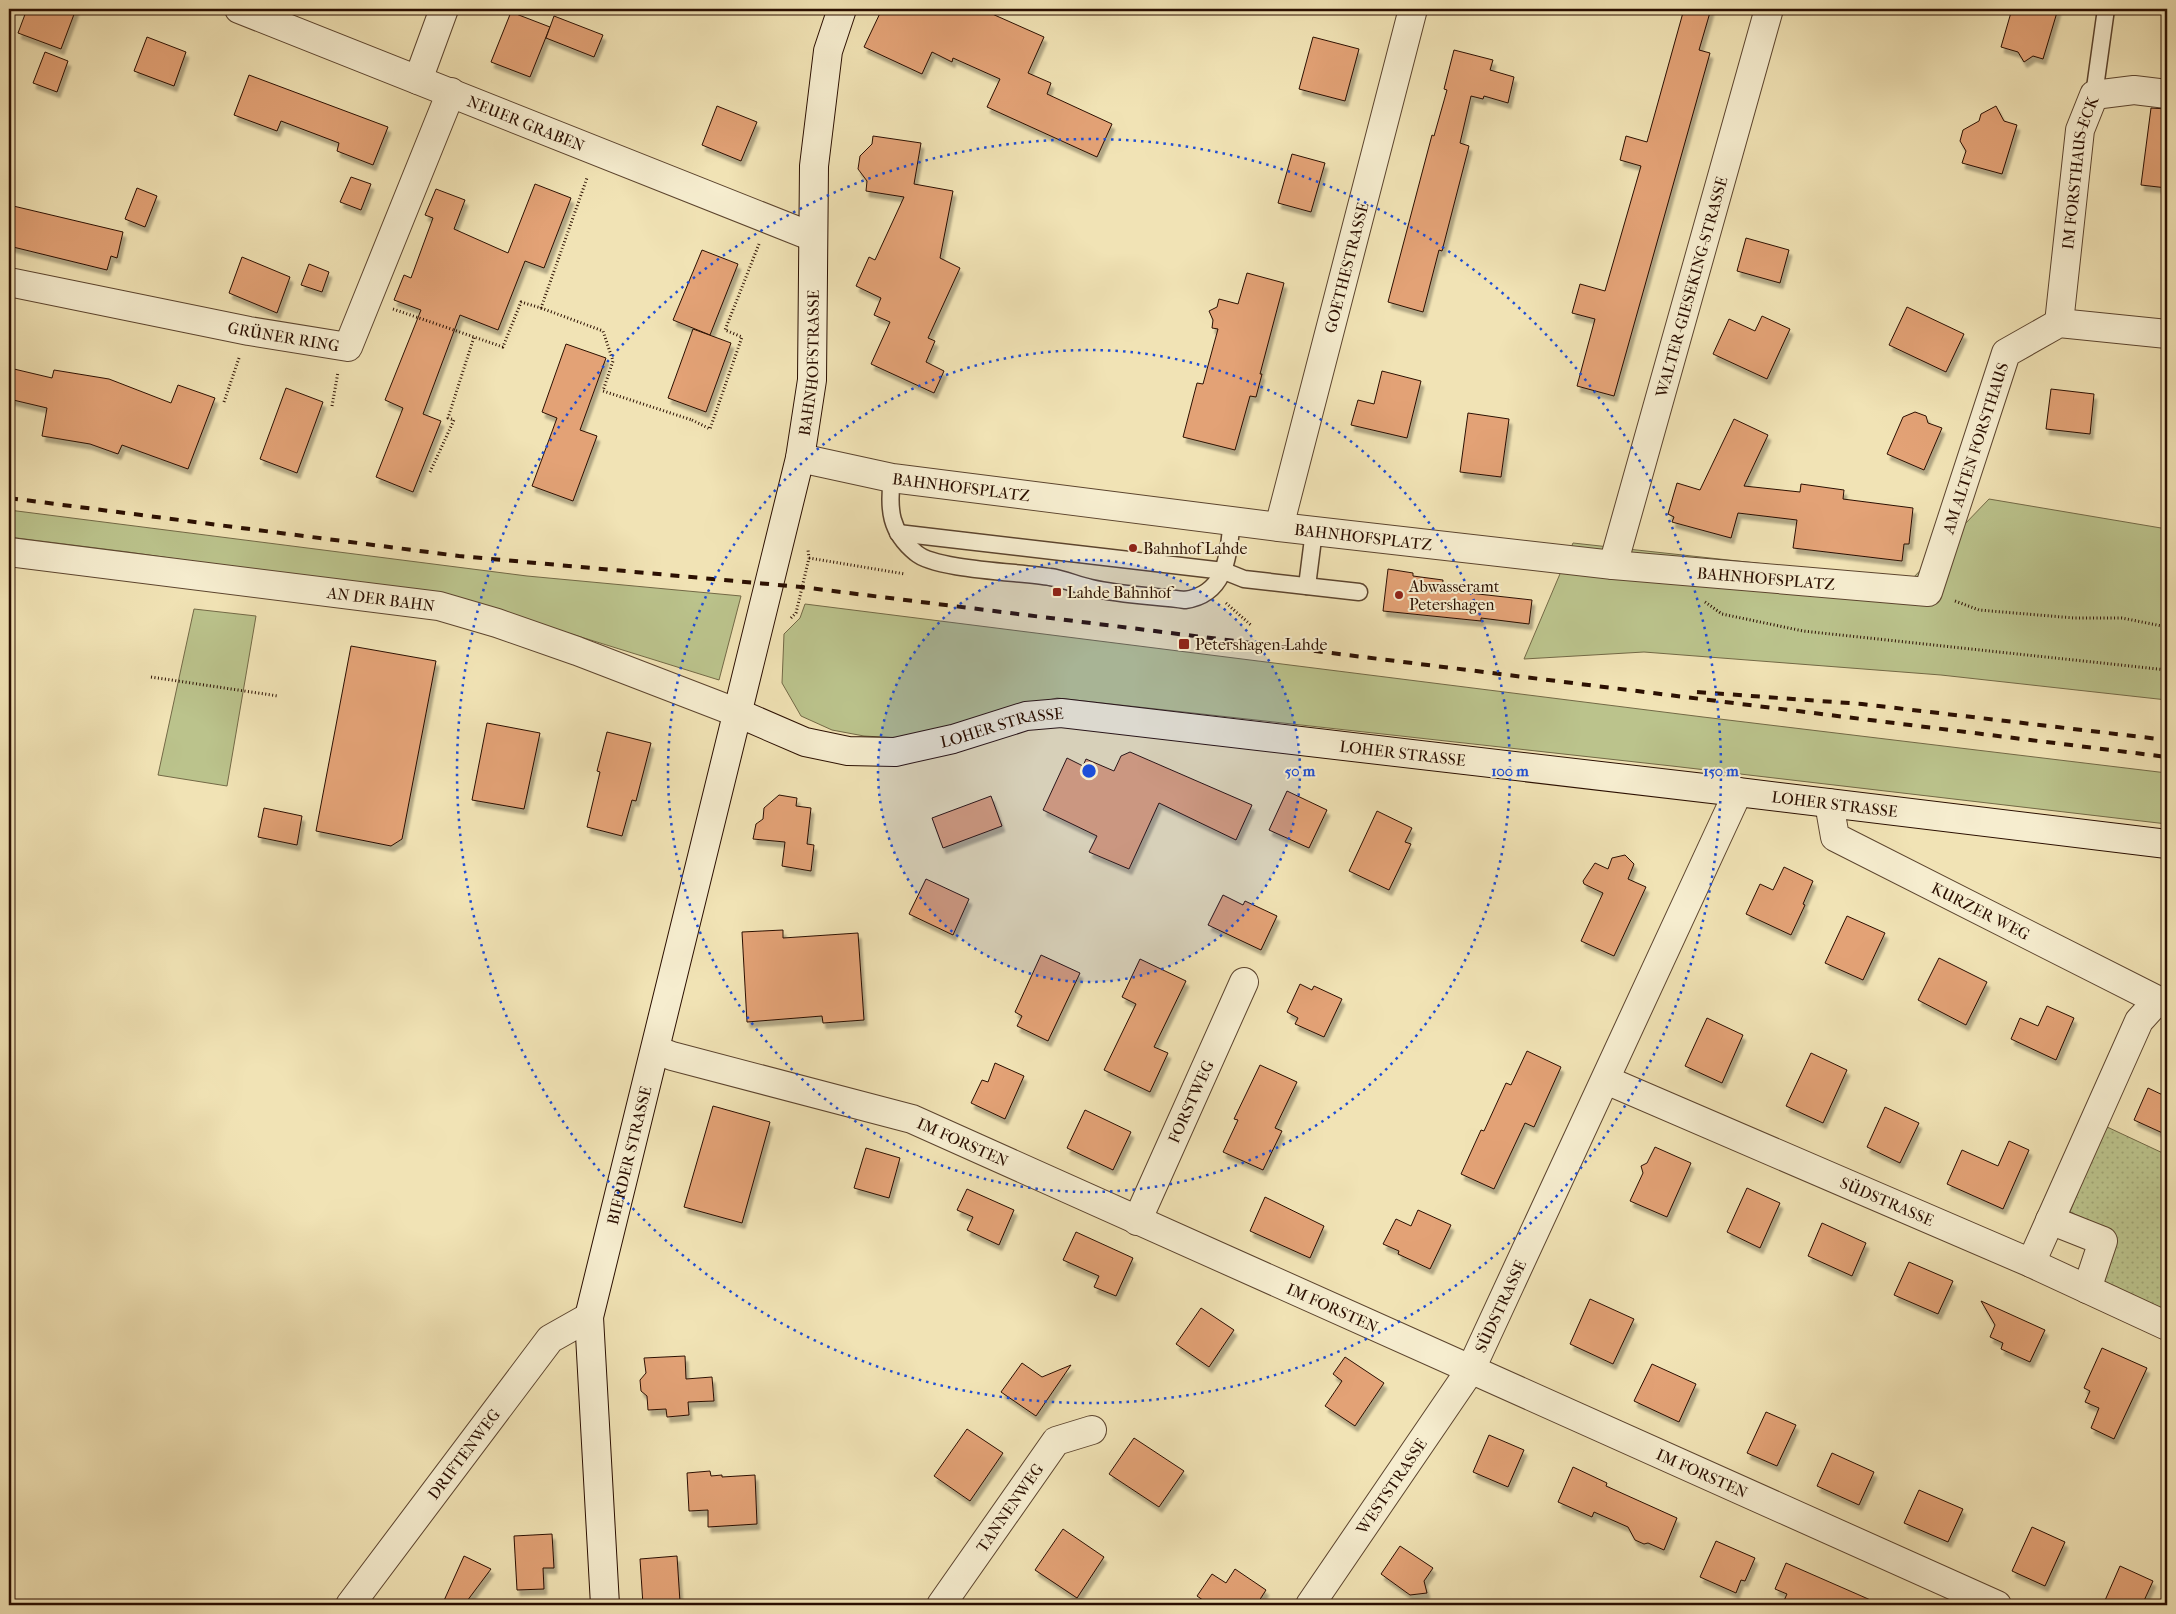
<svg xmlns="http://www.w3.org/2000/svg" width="2176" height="1614" font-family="'IM FELL French Canon',serif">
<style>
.grass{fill:#bbc38c;stroke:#736946}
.park{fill:url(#park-dots);stroke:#736946}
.building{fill:#e3a276;stroke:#2b0f01;filter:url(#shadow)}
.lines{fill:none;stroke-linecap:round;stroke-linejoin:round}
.lane-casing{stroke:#5c442e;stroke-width:19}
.street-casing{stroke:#5c442e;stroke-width:30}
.secondary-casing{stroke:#2b0f01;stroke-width:30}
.path{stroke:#2b0f01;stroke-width:3;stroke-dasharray:1 2.5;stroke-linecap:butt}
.lane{stroke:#f6edcf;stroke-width:16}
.street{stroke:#f6edcf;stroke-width:28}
.secondary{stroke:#f6edcf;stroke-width:28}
.rail{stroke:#2b0f01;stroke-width:4;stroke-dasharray:9 9;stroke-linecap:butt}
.ring{fill:none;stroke:#1d4ed8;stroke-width:2.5;stroke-dasharray:2.5 5}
.poi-dot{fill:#8f2418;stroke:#f6edcf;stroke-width:2}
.labels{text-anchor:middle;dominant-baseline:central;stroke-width:4;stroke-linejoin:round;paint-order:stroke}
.street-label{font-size:16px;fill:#2b0f01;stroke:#f6edcf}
.poi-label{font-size:16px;fill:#2b0f01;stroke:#f6edcf;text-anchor:start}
.centre{fill:#1d4ed8;stroke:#f6edcf;stroke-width:2.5}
.ring-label{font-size:15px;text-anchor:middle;font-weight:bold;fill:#1d4ed8;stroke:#f6edcf;stroke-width:4;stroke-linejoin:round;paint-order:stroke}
</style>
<defs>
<pattern id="park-dots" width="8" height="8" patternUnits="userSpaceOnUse" patternTransform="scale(1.25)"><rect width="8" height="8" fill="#bbc38c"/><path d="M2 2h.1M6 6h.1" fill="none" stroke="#a1a677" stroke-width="1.8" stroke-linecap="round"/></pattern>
<filter id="shadow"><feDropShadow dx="3" dy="5.5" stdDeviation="1" flood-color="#0004"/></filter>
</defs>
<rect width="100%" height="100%" fill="#f1e3b5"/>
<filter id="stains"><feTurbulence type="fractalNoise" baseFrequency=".004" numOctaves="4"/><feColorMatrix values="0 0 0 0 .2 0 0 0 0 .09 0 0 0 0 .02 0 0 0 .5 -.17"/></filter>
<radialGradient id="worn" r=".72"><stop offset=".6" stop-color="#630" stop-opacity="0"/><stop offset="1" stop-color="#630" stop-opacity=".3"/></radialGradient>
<g class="grass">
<polygon points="1989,499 2167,529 2167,700 1941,675 1644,652 1524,659 1573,543 1911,580"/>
<polygon points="9,510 527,576 741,596 719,680 462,600 128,552 9,537"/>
<polygon points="805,604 1703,717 2167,773 2167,824 1672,766 1057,698 981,717 916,739 864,736 832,730 801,716 782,683 784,634 800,618"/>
<polygon points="194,609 256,616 227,786 158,775"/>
</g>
<polygon class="park" points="2105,1126 2167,1155 2167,1316 2093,1283 2114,1232 2070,1212"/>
<g class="building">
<polygon points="27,9 76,9 61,49 18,33"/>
<polygon points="882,9 981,9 1044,37 1028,73 1051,83 1047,94 1112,124 1097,157 987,107 1000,79 953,58 952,62 932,52 922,74 864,47"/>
<polygon points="1684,9 1711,9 1699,50 1710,53 1614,396 1577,386 1595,319 1572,313 1580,284 1605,291 1641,166 1620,160 1626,136 1647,142"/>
<polygon points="2012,9 2058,9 2043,59 2033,56 2024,62 2018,52 2001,47"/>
<polygon points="511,12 550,27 530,77 491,62"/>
<polygon points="554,16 603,35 594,57 546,38"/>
<polygon points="147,37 186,52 174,86 134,71"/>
<polygon points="1313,37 1359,49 1345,101 1299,89"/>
<polygon points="1454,50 1493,60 1490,70 1514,77 1508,103 1484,96 1483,99 1471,96 1460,143 1469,146 1442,251 1439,250 1423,312 1388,302 1432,135 1434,136 1447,90 1444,89"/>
<polygon points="45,52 68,61 57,92 33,83"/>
<polygon points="249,75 388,127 373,165 337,151 339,143 281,121 277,131 234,115"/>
<polygon points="717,106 757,122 741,161 702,145"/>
<polygon points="1996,106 2004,121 2017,125 2002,174 1962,163 1966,151 1960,141 1963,130 1979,121 1981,114"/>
<polygon points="2151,108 2167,109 2167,188 2141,185"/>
<polygon points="873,136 921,143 914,184 953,191 940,258 960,268 928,338 935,341 926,362 944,371 934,393 871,364 890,322 874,315 881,298 856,286 869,257 875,260 904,197 866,191 867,181 858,169 860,156 872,144"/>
<polygon points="1292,154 1325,163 1311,212 1278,203"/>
<polygon points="351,177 371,184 361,210 340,202"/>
<polygon points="535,184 571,198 544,268 525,261 498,330 460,315 423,414 441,421 413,492 376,477 403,408 385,400 421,310 394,300 404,275 411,278 433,218 425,215 436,189 465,200 454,229 508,253"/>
<polygon points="137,188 157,196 145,227 125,219"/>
<polygon points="9,205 123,232 117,258 111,256 107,270 9,246"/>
<polygon points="1746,238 1789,250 1780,283 1737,271"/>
<polygon points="702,250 738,264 710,335 673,320"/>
<polygon points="242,257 290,277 277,313 229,293"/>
<polygon points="309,264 329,272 322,292 301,285"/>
<polygon points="1247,273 1284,283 1260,374 1262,374 1256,397 1250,396 1235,450 1183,437 1197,383 1203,384 1218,329 1212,328 1213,320 1209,311 1217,307 1219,299 1238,304"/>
<polygon points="1907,307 1964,334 1946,372 1889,345"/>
<polygon points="1762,316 1790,329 1767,379 1713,354 1729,319 1755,331"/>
<polygon points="693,329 731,343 706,412 668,398"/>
<polygon points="566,344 606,358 580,430 597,436 573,501 532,486 557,418 542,412"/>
<polygon points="14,369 52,378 54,370 109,379 171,403 178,385 215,398 188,469 122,445 118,454 90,444 42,436 47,408 9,399 9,376 12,377"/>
<polygon points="1382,371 1421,381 1407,438 1351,425 1358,400 1374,404"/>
<polygon points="286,388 323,402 297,473 260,459"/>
<polygon points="2051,389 2094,394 2090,434 2046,429"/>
<polygon points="1915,412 1926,416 1928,423 1942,428 1924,470 1887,454 1903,417"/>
<polygon points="1468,413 1509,419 1501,477 1460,472"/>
<polygon points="1734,419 1768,435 1744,486 1800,492 1801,484 1844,490 1843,499 1913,508 1909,544 1904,544 1902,561 1793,548 1797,520 1738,513 1731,538 1672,522 1674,517 1668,514 1677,483 1700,490"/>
<polygon points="1388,569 1413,573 1413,576 1443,580 1442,590 1532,600 1529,624 1481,618 1481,621 1383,611"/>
<polygon points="351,646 436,661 402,839 391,846 316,831"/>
<polygon points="487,723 540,733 524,809 472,800"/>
<polygon points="607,732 651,743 636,801 632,800 622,836 587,827 600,772 597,771"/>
<polygon points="1130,752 1252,805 1236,840 1159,803 1129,869 1089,852 1097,836 1043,810 1067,758 1083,766 1086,759 1114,771 1121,756"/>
<polygon points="1287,791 1327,810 1309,848 1269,830"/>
<polygon points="779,795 797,798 796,806 811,808 807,844 814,845 811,871 782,866 785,842 753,839 756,824 763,819 764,808"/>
<polygon points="991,796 1002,826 943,848 932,818"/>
<polygon points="264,808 302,816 297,845 258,837"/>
<polygon points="1377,811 1412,828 1405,842 1411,844 1389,890 1349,871"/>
<polygon points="1625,855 1634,864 1628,879 1646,887 1614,956 1581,941 1603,893 1584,884 1583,881 1595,863 1608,869 1612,858"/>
<polygon points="1784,867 1813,881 1803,904 1805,905 1791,935 1746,914 1760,884 1773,890"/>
<polygon points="926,879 969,899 953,935 909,914"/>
<polygon points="1223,895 1243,905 1245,901 1277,916 1261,950 1208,925"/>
<polygon points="1847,916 1885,933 1863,980 1825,963"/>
<polygon points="783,930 783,938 858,933 864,1020 823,1023 822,1016 747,1022 742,932"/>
<polygon points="1041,955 1080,973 1048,1041 1017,1026 1022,1016 1015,1012"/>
<polygon points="1939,958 1987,982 1966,1025 1918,1000"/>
<polygon points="1140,959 1186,981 1154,1047 1168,1053 1150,1092 1104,1070 1136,1004 1122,997"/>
<polygon points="1300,984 1312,990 1314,986 1342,999 1324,1037 1295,1024 1298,1018 1287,1012"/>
<polygon points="2047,1006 2074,1018 2056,1060 2011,1039 2020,1018 2038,1026"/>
<polygon points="1707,1018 1743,1035 1722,1083 1685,1066"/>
<polygon points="1527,1051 1561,1067 1534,1127 1525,1123 1494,1189 1461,1174 1481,1130 1484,1131 1506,1083 1511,1085"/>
<polygon points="1811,1053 1847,1070 1823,1123 1786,1106"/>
<polygon points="995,1063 1024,1076 1005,1119 971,1103 982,1080 988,1082"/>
<polygon points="1260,1065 1297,1082 1275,1128 1282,1131 1263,1170 1223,1152 1238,1120 1234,1119"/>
<polygon points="2148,1088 2167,1097 2167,1135 2134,1120"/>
<polygon points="713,1106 770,1122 742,1223 684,1207"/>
<polygon points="1885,1107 1919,1123 1900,1163 1867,1147"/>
<polygon points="1085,1110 1131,1132 1113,1170 1067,1148"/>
<polygon points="2009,1141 2029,1150 2003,1209 1947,1184 1962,1150 1998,1166"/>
<polygon points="1655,1147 1691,1163 1667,1217 1630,1201 1643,1173 1641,1166 1647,1163"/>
<polygon points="866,1148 900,1158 889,1198 854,1188"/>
<polygon points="1747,1188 1780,1203 1760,1248 1727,1232"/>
<polygon points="967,1189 1014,1210 999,1245 967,1230 973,1217 957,1210"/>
<polygon points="1265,1197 1324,1226 1310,1258 1250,1231"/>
<polygon points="1418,1210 1451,1225 1430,1269 1398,1254 1399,1251 1383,1244 1396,1219 1411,1226"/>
<polygon points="1822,1223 1866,1243 1852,1276 1808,1256"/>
<polygon points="1076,1232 1133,1258 1116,1296 1094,1287 1099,1276 1063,1260"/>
<polygon points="1909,1262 1953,1281 1938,1314 1894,1295"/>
<polygon points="1590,1299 1634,1319 1613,1364 1570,1344"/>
<polygon points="1981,1301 2045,1330 2030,1362 2001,1349 2003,1343 1990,1337 1995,1325"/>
<polygon points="1201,1308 1234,1330 1209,1367 1176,1344"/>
<polygon points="2102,1348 2147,1368 2114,1439 2091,1428 2099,1408 2085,1402 2090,1391 2084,1388"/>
<polygon points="685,1356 686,1379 712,1377 714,1401 688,1402 689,1415 667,1417 666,1409 648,1410 647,1396 641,1391 640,1380 646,1373 644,1358"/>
<polygon points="1345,1357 1384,1383 1355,1426 1325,1406 1342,1381 1333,1374"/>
<polygon points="1022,1363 1042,1377 1071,1365 1036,1416 1001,1392"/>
<polygon points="1652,1364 1696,1384 1679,1422 1634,1401"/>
<polygon points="1766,1412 1796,1425 1777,1466 1747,1453"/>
<polygon points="967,1429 1003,1453 970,1501 934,1476"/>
<polygon points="1489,1435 1524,1450 1508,1487 1473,1472"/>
<polygon points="1134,1438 1184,1471 1159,1507 1109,1474"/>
<polygon points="1832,1453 1874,1472 1859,1505 1817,1486"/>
<polygon points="1573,1467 1607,1483 1606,1486 1677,1518 1664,1550 1648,1543 1644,1544 1635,1540 1628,1527 1594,1512 1592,1517 1558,1502"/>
<polygon points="710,1471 711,1476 722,1475 722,1477 755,1475 757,1524 708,1527 708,1510 689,1511 687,1473"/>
<polygon points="1919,1490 1963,1509 1948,1542 1904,1523"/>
<polygon points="2032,1527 2065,1542 2045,1586 2012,1571"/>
<polygon points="1063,1529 1104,1557 1077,1598 1035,1570"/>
<polygon points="552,1534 554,1568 543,1568 544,1589 517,1590 514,1536"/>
<polygon points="1716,1541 1755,1558 1745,1581 1741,1580 1736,1593 1700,1577"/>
<polygon points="1400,1546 1433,1568 1424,1581 1427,1593 1410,1595 1381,1574"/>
<polygon points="464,1556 491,1569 464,1605 442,1605"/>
<polygon points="677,1556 680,1602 643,1605 640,1559"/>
<polygon points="1786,1563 1882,1605 1782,1605 1787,1594 1775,1589"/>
<polygon points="2120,1566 2153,1581 2142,1605 2103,1605"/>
<polygon points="1235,1569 1266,1590 1257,1604 1259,1605 1210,1605 1197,1596 1212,1574 1226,1583"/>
</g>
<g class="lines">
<g class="lane-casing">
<g id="lane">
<polyline points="2094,95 2106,9"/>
<path d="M892,478C888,509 890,532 916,553C935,570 1022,572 1050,577C1064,579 1077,585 1091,588C1121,595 1154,596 1185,600C1227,594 1228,555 1232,520"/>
<polyline points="898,533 1224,571 1244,579 1359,592"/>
<polyline points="1307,586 1314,531"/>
</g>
</g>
<g class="street-casing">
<g id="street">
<path id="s1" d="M239,9L813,237"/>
<polyline points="418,80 444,9"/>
<path id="s2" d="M9,282L249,331L348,347L451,92"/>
<path id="s3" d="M2059,323L2080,130L2094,95L2134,90L2167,94"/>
<path id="s4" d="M800,458L892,478L1279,527L1613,565L1928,592L2006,353L2059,323L2167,334"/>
<path id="s5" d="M1279,527L1413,9"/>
<path id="s6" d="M9,552L439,606L497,623L577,651L738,713"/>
<path id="s7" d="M1613,565L1769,9"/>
<path id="s8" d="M1829,803L1835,837L2167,1005"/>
<path id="s9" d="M656,1050L672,1056L912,1119L1997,1605"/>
<path id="s10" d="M1606,1080L2031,1263L2167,1326"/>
<polyline points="2050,1220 2103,1241 2087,1289"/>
<path id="s11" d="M1137,1221L1244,982"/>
<polyline points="2031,1263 2139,1021 2157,1001"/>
<path id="s12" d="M350,1605L550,1339L589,1317"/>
<path id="s13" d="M941,1605L1056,1441L1092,1430"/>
<path id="s14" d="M1310,1605L1471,1369L1738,792"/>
</g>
</g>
<g class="secondary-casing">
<g id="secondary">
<path id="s15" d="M738,713L805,742L848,751L895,752L953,739L1026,716L1061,713L1738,792L2167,844"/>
<path id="s16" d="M605,1605L589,1317L800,458L812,380L814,166L828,51L842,9"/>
</g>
</g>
<g class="path">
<polyline points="541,308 603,331 613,361 603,391 692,420"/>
<polyline points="393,309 503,347 521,302 541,308 587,178"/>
<polyline points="224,402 239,358"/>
<polyline points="332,406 338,372"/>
<polyline points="692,420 710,429 742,337 725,330 759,244"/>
<polyline points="430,472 454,420 448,418 474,337"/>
<polyline points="809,558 905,574"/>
<polyline points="1955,601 1979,610 2074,618 2122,618 2167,627"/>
<polyline points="1705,602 1722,614 1803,631 2167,670"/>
<polyline points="1226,603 1252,626"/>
<polyline points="791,618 796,613 809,558 808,550"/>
<polyline points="151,677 278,696"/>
</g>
<use href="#lane" class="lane"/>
<use href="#street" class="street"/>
<use href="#secondary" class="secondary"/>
<g class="rail">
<polyline points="9,498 459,556 801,587 2167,757"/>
<polyline points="1697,692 1862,704 2167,740"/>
</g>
</g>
<circle cx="1089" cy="771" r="211" fill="#1d4ed8" fill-opacity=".12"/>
<g class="ring">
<circle cx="1089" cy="771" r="211"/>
<circle cx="1089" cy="771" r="421"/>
<circle cx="1089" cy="771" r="632"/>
</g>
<g class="poi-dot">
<circle cx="1133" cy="548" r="5"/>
<rect x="1052" y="587" width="10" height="10" rx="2.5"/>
<circle cx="1399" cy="595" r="5"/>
<rect x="1178" y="638" width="12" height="12" rx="2.5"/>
</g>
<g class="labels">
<g class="street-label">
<text stroke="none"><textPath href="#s1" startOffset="309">NEUER GRABEN</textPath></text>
<text stroke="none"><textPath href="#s3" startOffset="152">IM FORSTHAUS-ECK</textPath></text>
<text stroke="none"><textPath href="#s5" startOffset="268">GOETHESTRASSE</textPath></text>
<text stroke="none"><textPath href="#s7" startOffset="289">WALTER-GIESEKING-STRASSE</textPath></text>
<text stroke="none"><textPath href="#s2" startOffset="280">GRÜNER RING</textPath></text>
<text stroke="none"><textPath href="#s16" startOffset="1269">BAHNHOFSTRASSE</textPath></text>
<text stroke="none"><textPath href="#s4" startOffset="1288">AM ALTEN FORSTHAUS</textPath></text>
<text stroke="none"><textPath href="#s4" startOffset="164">BAHNHOFSPLATZ</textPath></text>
<text stroke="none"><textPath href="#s4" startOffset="569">BAHNHOFSPLATZ</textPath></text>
<text stroke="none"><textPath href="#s4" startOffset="974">BAHNHOFSPLATZ</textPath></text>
<text stroke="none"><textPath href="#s6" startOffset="375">AN DER BAHN</textPath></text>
<text stroke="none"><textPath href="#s15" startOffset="274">LOHER STRASSE</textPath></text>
<text stroke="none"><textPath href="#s15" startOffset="679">LOHER STRASSE</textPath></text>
<text stroke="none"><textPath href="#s15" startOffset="1114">LOHER STRASSE</textPath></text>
<text stroke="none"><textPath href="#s8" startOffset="198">KURZER WEG</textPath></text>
<text stroke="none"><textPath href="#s11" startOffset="131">FORSTWEG</textPath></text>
<text stroke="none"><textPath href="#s9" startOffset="321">IM FORSTEN</textPath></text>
<text stroke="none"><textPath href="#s16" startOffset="455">BIERDER STRASSE</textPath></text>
<text stroke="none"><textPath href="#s10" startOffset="306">SÜDSTRASSE</textPath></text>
<text stroke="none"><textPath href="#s14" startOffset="355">SÜDSTRASSE</textPath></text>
<text stroke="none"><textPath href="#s9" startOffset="726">IM FORSTEN</textPath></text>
<text stroke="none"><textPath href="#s12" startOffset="189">DRIFTENWEG</textPath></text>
<text stroke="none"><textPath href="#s9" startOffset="1131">IM FORSTEN</textPath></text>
<text stroke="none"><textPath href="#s14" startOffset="144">WESTSTRASSE</textPath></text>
<text stroke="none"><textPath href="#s13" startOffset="119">TANNENWEG</textPath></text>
</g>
<g class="poi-label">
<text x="1143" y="548">Bahnhof Lahde</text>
<text x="1409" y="586">Abwasseramt<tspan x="1409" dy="18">Petershagen</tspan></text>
<text x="1067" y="592">Lahde Bahnhof</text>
<text x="1195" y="644">Petershagen-Lahde</text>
</g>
</g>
<circle cx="1089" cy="771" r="8" class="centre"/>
<g class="ring-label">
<text x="1300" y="776">50 m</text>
<text x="1510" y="776">100 m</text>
<text x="1721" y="776">150 m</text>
</g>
<rect width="2176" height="1614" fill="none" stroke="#f1e3b5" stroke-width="30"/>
<rect x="10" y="10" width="2156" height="1594" fill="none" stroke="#2b0f01" stroke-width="2.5"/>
<rect x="15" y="15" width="2146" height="1584" fill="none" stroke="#2b0f01"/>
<rect width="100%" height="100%" filter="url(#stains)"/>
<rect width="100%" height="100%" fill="url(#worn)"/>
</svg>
